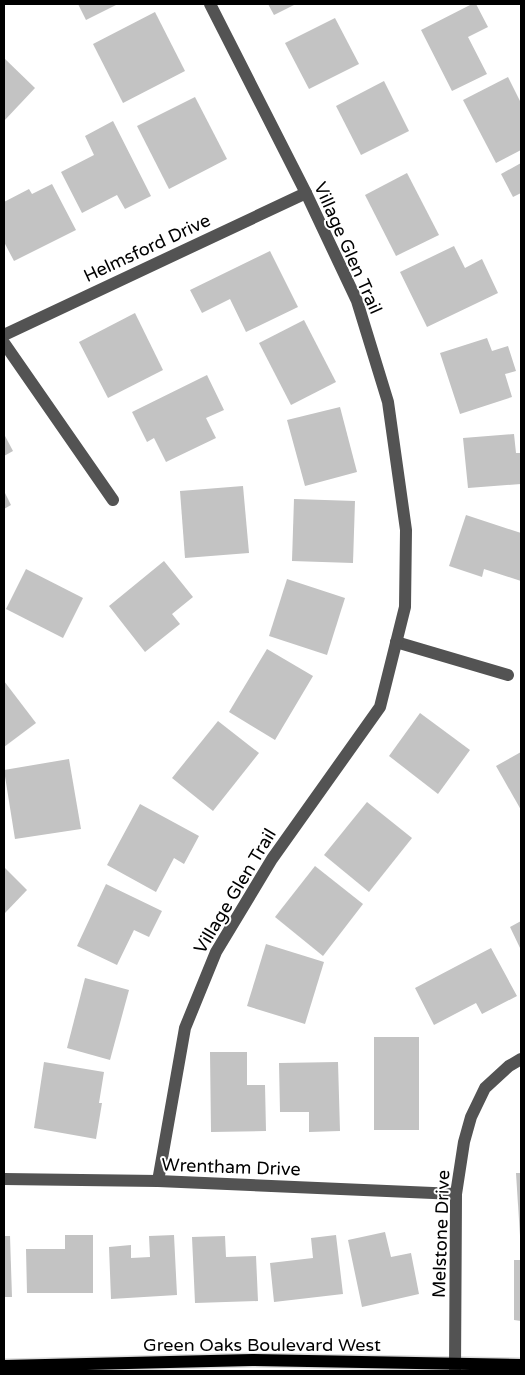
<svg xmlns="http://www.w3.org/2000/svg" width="525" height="1375" font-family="'Varela Round',sans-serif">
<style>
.building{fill:#c3c3c3}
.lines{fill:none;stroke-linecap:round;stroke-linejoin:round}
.major-casing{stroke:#dbdbdb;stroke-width:15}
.minor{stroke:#535353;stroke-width:12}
.major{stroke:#000;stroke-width:12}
.labels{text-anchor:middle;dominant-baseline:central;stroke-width:4;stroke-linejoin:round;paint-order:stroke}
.street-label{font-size:18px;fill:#000;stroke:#fff}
</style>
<rect width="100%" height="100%" fill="#fff"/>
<g class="building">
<polygon points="78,4 118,4 86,20"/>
<polygon points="268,4 296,4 274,15"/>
<polygon points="472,4 476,4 488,27 468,37 487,74 452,91 421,30"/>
<polygon points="155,12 185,71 123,103 93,44"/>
<polygon points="335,18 359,64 309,89 285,43"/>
<polygon points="4,58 35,88 4,121"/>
<polygon points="508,77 521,103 521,150 496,163 463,100"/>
<polygon points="384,81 409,131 361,155 336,106"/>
<polygon points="195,97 227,159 169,189 137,126"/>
<polygon points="113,121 151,196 125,209 117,195 82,213 61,172 94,155 85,136"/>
<polygon points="521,163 521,193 513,197 501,174"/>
<polygon points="407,173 439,235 396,256 365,195"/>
<polygon points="52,184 76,230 14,261 4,242 4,202 29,189 32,194"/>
<polygon points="454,246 465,268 482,259 498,293 427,327 400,272"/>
<polygon points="270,251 298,307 246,332 230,299 202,313 190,290"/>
<polygon points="135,313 163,370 108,398 79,342"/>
<polygon points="304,320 336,382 291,405 259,343"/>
<polygon points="487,338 492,351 508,346 516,371 505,374 512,397 460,414 440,353"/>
<polygon points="207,375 224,410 206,418 216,438 166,462 154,438 147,442 132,412"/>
<polygon points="340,407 357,472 305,486 287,420"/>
<polygon points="4,434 13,451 4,456"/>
<polygon points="514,434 516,453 521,453 521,484 468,488 463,438"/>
<polygon points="243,486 249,553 185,558 180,491"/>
<polygon points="4,491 11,505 4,509"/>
<polygon points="294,499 355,501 353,563 292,561"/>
<polygon points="466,515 521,533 521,581 484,569 482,577 449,566"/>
<polygon points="164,561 193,597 172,614 180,624 145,652 109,606"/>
<polygon points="26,569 83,598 63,638 6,609"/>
<polygon points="287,579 345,598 327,655 269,636"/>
<polygon points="267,649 313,676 275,740 229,712"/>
<polygon points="4,681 36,723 4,747"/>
<polygon points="420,713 470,750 438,794 389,756"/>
<polygon points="218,721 259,753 213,811 172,778"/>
<polygon points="521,752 521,810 496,766"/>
<polygon points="69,759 81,829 15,839 4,770"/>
<polygon points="367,802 412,838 369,892 324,855"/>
<polygon points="140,804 199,836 184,864 174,858 156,892 107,865"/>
<polygon points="315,866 363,904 323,956 275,917"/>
<polygon points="4,867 27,890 4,914"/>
<polygon points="106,884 162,911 149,937 134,930 117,965 77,946"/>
<polygon points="521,921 521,950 510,927"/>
<polygon points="266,944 324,962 305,1024 247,1006"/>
<polygon points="491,948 517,996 482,1014 476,1003 434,1025 415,988"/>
<polygon points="85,978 129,990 110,1060 67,1048"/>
<rect x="374" y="1037" width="45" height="93"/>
<polygon points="210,1052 247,1052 247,1085 265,1085 266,1131 211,1132"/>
<polygon points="44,1062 104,1072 99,1103 102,1103 96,1139 34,1128"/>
<polygon points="338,1062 340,1131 309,1132 309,1112 280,1112 279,1063"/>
<polygon points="516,1173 521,1173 521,1236 520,1236"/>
<polygon points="385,1232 391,1257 411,1253 419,1294 362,1307 348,1240"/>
<polygon points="65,1235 93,1235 93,1293 27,1293 26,1249 65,1249"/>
<polygon points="174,1235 177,1295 111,1299 109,1247 131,1245 131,1258 150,1257 149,1236"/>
<polygon points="336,1235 343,1294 274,1302 270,1263 313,1258 311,1238"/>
<polygon points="4,1236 10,1236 12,1297 4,1297"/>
<polygon points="225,1236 226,1257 256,1256 258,1301 195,1303 192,1237"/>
<polygon points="514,1260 521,1260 521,1321 514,1320"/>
</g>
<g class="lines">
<g class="major-casing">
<polyline id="major" points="4,1366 252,1360 521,1365"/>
</g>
<g class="minor">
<polyline points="4,335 306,193"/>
<polyline points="4,343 113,500"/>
<polyline points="396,642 508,675"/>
<polyline points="4,1179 158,1181 456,1194"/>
<polyline points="158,1181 185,1028 216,952 272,859 380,707 405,607 406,530 388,402 357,301 306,193 210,4"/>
<polyline points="455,1371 456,1194 464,1142 471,1117 485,1088 509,1066 521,1059"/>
</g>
<use href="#major" class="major"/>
</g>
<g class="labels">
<g class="street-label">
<text transform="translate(147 248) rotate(-25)">Helmsford Drive</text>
<text transform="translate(348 248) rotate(66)">Village Glen Trail</text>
<text transform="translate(235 891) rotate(-59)">Village Glen Trail</text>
<text transform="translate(231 1167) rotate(2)">Wrentham Drive</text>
<text transform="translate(441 1234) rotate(-88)">Melstone Drive</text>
<text x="262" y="1345">Green Oaks Boulevard West</text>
</g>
</g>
<rect width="525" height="1375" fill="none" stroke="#000000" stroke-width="10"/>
</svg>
